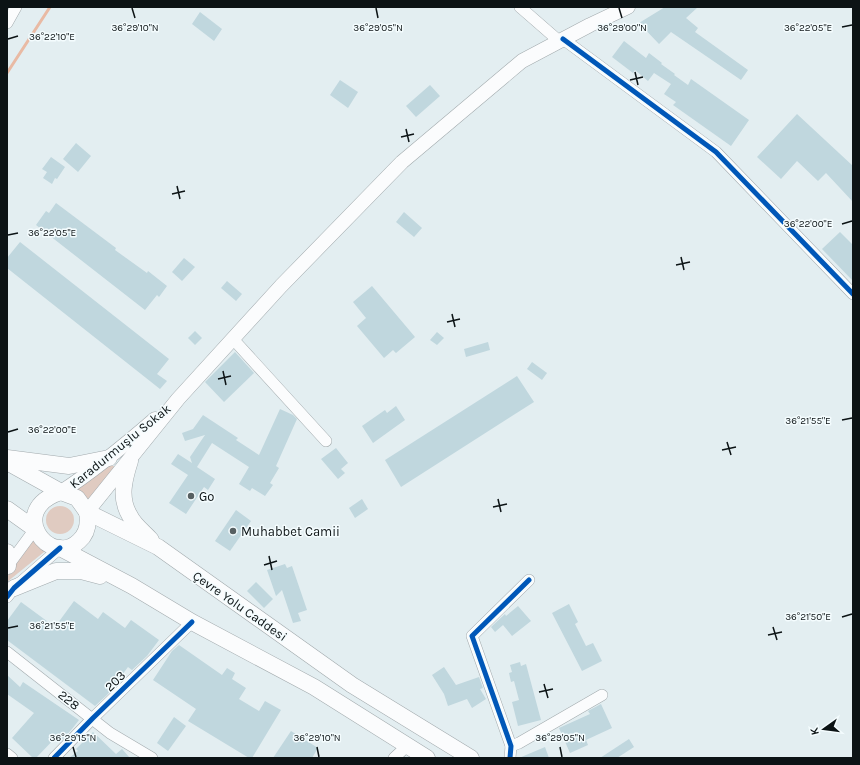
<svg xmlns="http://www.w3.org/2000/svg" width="860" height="765" font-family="Karla,sans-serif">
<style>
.green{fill:#e0cbc1}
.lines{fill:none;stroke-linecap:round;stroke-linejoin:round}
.stream{stroke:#e9baa4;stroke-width:3}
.building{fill:#c0d7de}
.minor-casing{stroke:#a2aaad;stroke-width:12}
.major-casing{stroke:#a2aaad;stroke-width:15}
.highway-casing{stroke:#a2aaad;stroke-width:17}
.minor{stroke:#fbfcfd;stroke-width:11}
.major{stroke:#fbfcfd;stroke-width:14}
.highway{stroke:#fbfcfd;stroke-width:16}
.cycleway-casing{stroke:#f4fcfe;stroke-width:8}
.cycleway{stroke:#0057b8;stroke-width:5}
.ticks{fill:none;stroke:#0c1315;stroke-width:1.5}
.poi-dot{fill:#576062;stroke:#f4fcfe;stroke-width:1.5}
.labels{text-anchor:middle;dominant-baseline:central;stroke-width:3;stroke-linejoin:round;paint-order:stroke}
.street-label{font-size:13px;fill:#0c1315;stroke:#f4fcfe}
.poi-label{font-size:13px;fill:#0c1315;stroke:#f4fcfe;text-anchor:start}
.ticks-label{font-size:10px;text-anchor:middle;fill:#0c1315;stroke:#f4fcfe;stroke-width:3;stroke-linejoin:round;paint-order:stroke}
</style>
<rect width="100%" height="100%" fill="#e3eef1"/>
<g class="green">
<polygon points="110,464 115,467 89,502 73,490"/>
<circle cx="60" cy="520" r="14"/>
<polygon points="34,537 49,548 7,582 7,577"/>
</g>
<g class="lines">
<polyline class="stream" points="7,73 50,7"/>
</g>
<g class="building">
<polygon points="665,7 698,7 686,18 698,28 695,32 748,70 741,80 671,32 659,44 639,23"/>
<polygon points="200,12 222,29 214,41 192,24"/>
<polygon points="624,41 646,58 649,53 662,63 661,64 675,74 674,75 688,85 691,79 749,120 731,146 673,105 676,102 664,94 671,84 654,73 648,81 635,70 633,73 612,57"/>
<polygon points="340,80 358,92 348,108 330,95"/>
<polygon points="430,85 440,96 416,117 406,106"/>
<polygon points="797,114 853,166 853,202 826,173 818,181 797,161 781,179 757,157"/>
<polygon points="76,143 91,156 78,172 63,159"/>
<polygon points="51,157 65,167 57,179 55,178 52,184 43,178 47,172 42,169"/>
<polygon points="56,203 116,248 115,250 147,273 148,271 167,286 159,297 157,295 145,310 36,225 46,211 49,213"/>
<polygon points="404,212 422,228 414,237 396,222"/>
<polygon points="840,232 853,245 853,281 822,249"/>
<polygon points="20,242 169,359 157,374 167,381 160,389 7,268 7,258"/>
<polygon points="184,258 195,267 182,281 172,272"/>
<polygon points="227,281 242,294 236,301 221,288"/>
<polygon points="372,286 415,337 396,353 393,350 384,358 357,326 366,318 353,302"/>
<polygon points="195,331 202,338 195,345 188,338"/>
<polygon points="437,332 444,338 437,345 430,340"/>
<polygon points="488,342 490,350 466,357 464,349"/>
<polygon points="235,352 254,373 224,402 205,382"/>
<polygon points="532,362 547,373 542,380 527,369"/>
<polygon points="517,376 534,402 401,487 385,460"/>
<polygon points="396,406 405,420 373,443 362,426 385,410 387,413"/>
<polygon points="280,409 293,415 297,419 276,466 279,468 270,483 273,485 265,496 252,488 250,491 239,484 249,467 212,443 197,467 215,479 208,490 204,487 186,514 169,503 188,475 171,464 178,454 192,463 190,457 205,435 185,441 182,433 193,429 203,415 238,438 236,440 259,455"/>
<polygon points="336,448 348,463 341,469 345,473 338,479 321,459"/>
<polygon points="362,499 368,509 355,518 349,508"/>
<polygon points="236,510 251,521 230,551 215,541"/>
<polygon points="285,564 287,568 292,566 307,610 298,613 301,621 293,623 282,590 276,596 267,570"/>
<polygon points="256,582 273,599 264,608 247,591"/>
<polygon points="74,601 98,619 103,612 125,628 131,620 159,640 147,656 132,670 128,667 107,695 95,706 7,640 7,621 21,602 55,627"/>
<polygon points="569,604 578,622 575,624 586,646 593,643 602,661 582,671 552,613"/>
<polygon points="518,606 531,621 512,636 503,625 495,632 491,627 505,614 506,616"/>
<polygon points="179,645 222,675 227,668 235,673 232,679 246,688 239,699 259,711 265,701 281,710 252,758 249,758 188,721 196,709 153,680 172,651"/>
<polygon points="520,662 521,666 526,664 541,720 518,726 512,702 519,700 514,681 511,682 509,673 512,672 510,665"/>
<polygon points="444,667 456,685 479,677 483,688 480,689 486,699 472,708 467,699 448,706 444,694 432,675"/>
<polygon points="7,675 20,687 23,682 79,720 72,729 63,739 58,735 36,758 33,758 12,738 34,713 7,694"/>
<polygon points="601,704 612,728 586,740 588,745 570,753 559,728 590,714 588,711"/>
<polygon points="174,717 186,726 168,751 157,743"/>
<polygon points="291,731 318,748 312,758 273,758"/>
<polygon points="93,732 116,754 122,749 130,758 69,758 78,751 76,749"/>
<polygon points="629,739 634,747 617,758 600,758"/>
<polygon points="545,747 549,758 519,758"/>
</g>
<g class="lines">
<g class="minor-casing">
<g id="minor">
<polyline points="520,7 559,41"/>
<polyline points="7,23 16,7"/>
<polyline points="563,39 716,152 853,294"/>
<polyline points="233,339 326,441"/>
<polyline points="7,567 35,529"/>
<polyline points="7,597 14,588 60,548"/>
<polyline points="7,652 110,733 152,758"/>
<polyline points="511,746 519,743 602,695"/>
<polyline points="7,754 12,758"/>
<polyline points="54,758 93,718 192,622"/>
<polyline points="394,758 407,746"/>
<polyline points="510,758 511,746 472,636 529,580"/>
</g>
</g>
<g class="major-casing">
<g id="major">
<path d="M61,492C95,470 125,445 155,419"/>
<polyline points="87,512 178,399 281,286 402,162 522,61 590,25 628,7"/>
</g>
</g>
<g class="highway-casing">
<g id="highway">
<polyline points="7,458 69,466 109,458"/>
<path d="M130,461C124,480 119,498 130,516C134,525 145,533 151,540"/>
<polyline points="7,462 61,492 77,498 87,512 158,547 352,685 471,758"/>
<path d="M61,492C5,510 50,569 79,541C88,533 89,523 87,512"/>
<polyline points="7,509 35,529"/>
<polyline points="60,548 132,586 192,622 314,687 427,758"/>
<polyline points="7,552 8,566"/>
<polyline points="14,588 56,571 81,571 100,576"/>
</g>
</g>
<use href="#minor" class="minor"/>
<use href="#major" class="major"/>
<use href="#highway" class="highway"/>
<g class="cycleway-casing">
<g id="cycleway">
<polyline points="563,39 716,152 853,294"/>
<polyline points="7,597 14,588 60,548"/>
<polyline points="54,758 93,718 192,622"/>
<polyline points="510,758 511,746 472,636 529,580"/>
</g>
</g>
<use href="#cycleway" class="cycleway"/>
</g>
<path class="ticks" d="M132,8L135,18M376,8L378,18M619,8L622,18M842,27L852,25M8,39L18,36M635,72L638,85M630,80L643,77M406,129L409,142M401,137L414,134M177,186L180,199M172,194L185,191M842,224L852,221M8,235L18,233M681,257L684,270M676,265L690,262M452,314L455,327M447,322L460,319M223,371L226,385M218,379L231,376M842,420L852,418M8,432L18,429M727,442L731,455M722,450L736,447M498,499L501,512M493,507L507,504M269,556L272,570M264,565L277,561M842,617L852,614M773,627L777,640M8,628L18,626M768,635L782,632M544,684L548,698M539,692L553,689M73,747L76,757M317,747L319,757M560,747L562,757"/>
<g class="poi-dot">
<circle cx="191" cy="496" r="4"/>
<circle cx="233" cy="531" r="4"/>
</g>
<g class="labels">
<g class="street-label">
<text transform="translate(120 446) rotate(-39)">Karadurmuşlu Sokak</text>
<text transform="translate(240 606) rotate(35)">Çevre Yolu Caddesi</text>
<text transform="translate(115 681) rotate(-44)">203</text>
<text transform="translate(69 700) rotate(38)">228</text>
</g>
<g class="poi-label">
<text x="199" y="496">Go</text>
<text x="241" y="531">Muhabbet Camii</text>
</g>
</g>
<g class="ticks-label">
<text x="808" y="31">36°22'05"E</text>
<text x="135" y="31">36°29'10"N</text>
<text x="378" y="31">36°29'05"N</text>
<text x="622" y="31">36°29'00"N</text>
<text x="52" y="40">36°22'10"E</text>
<text x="808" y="227">36°22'00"E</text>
<text x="52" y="236">36°22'05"E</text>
<text x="808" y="424">36°21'55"E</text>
<text x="52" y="433">36°22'00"E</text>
<text x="808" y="620">36°21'50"E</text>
<text x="52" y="629">36°21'55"E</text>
<text x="73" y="741">36°29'15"N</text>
<text x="317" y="741">36°29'10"N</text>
<text x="560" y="741">36°29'05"N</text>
</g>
<rect width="860" height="765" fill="none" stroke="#0c1315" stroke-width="16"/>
<g transform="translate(824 729) rotate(256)" stroke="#f4fcfe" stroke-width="3" paint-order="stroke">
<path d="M0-3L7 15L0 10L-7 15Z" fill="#0c1315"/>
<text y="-6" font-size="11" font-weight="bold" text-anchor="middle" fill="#0c1315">K</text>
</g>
</svg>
